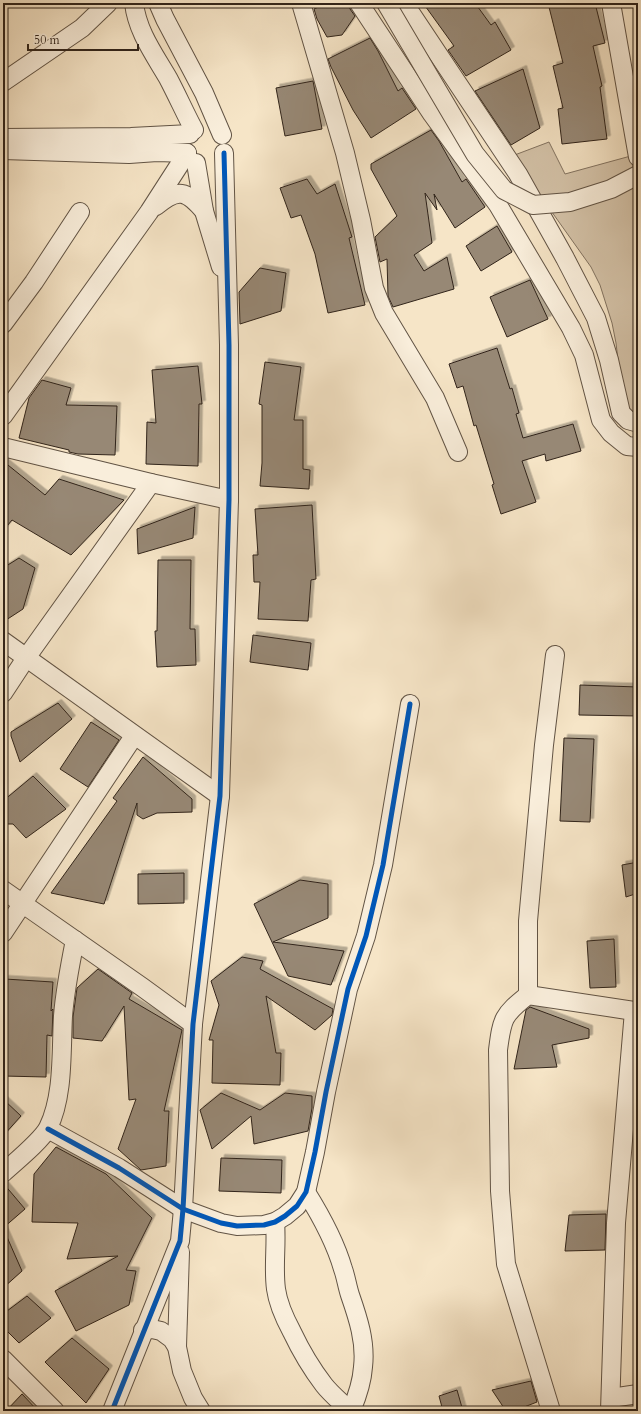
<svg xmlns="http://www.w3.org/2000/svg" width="641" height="1414" font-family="Cardo,serif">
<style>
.green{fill:#d5c4aa;stroke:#837462}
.building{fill:#978874;stroke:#31241a;filter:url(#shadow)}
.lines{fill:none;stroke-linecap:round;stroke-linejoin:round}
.minor-casing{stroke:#625445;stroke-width:20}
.minor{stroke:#f9eedb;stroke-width:18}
.minor-bridge-casing{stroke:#625445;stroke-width:20;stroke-linecap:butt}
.minor-bridge{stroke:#f9eedb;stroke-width:18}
.cycleway-casing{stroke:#f9eedb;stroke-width:8}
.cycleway{stroke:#0057b8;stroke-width:5}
</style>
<defs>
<filter id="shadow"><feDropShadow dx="3.5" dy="-3.5" stdDeviation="0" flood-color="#0004"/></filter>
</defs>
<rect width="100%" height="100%" fill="#f6e5c7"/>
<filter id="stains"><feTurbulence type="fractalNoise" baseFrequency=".005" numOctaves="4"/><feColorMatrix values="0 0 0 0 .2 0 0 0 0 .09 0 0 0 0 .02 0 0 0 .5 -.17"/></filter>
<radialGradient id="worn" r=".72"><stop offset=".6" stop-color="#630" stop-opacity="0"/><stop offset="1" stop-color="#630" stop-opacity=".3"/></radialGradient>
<polygon class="green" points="549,142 565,174 638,154 638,415 626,411 620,377 616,343 612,323 600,285 591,267 512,156"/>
<g class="building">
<polygon points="327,3 349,3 350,9 355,16 342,35 327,37 317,19 314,9"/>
<polygon points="423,3 475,3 491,25 495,22 511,50 466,76 448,50 454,46"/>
<polygon points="548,3 595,3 605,43 593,46 602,86 600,87 607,139 562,144 558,109 563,108 553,66 563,63"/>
<polygon points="370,38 378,51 398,91 402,88 416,109 371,138 353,110 331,67 328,59"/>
<polygon points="523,69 540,128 511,145 475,91"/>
<polygon points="313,81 322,129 285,136 276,88"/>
<polygon points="431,130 439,141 462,182 466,179 485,207 455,228 434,194 437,210 425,193 432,243 414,255 424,271 447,257 454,289 393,307 388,296 387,259 380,262 375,237 397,216 371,169 371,164"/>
<polygon points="307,179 317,194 335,184 352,237 349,238 365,305 328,313 315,254 301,215 291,218 280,188"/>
<polygon points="497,226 512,252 481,271 466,246"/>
<polygon points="260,268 286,273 281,311 240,324 239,292"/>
<polygon points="530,280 548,319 507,337 490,297"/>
<polygon points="497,348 510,389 512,388 519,413 516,414 523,438 573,424 581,451 546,461 545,454 522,461 536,502 501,514 492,485 494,484 476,425 474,426 463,386 457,388 449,364"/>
<polygon points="265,362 301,367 294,420 303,420 303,469 310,470 309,489 260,486 262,463 262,405 259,404"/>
<polygon points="198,366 202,404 199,404 198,466 146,464 147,422 156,423 152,370"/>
<polygon points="42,380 71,388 66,405 117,406 115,455 78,454 69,452 69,450 19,438 29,398"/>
<polygon points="3,461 45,495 59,479 124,500 71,555 12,520 3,531"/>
<polygon points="312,505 316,579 311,580 308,621 258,619 260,582 254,582 253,555 258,555 255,509"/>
<polygon points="195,507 193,538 138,554 137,529"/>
<polygon points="19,558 35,568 23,609 3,622 3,568"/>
<polygon points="158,560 191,560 190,629 195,629 196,665 157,667 155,631 157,631"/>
<polygon points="253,635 311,643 308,670 250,662"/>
<polygon points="580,685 638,687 638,716 579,715"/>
<polygon points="58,703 72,719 20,762 11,736 11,732"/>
<polygon points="91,722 119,740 88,787 60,769"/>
<polygon points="564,738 594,739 590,822 560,821"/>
<polygon points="143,757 192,799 192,812 157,813 143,819 137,815 137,803 104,904 51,893 117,801 113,798"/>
<polygon points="33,776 66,809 26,838 13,824 3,824 3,801"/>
<polygon points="638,862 638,893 626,897 622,865"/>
<polygon points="184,873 184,903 138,904 138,874"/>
<polygon points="300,880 328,884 328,918 273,942 344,951 331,985 288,976 254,904"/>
<polygon points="614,939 616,987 590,988 587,941"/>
<polygon points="242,957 263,961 260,969 333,1009 332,1015 315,1030 266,996 276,1053 281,1053 280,1085 212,1083 213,1040 209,1040 219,1005 211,981"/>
<polygon points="98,969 132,993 129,999 182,1030 164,1111 169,1111 166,1166 141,1170 118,1149 136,1099 129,1100 124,1006 102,1041 73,1038 73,1017 77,988"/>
<polygon points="5,979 53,982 51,1011 53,1009 52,1036 47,1035 46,1077 3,1076 3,1019"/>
<polygon points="530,1007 589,1029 589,1038 552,1045 557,1067 514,1069 526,1010"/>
<polygon points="221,1093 260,1110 285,1093 312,1096 312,1108 308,1131 254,1144 251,1116 212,1149 200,1110"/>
<polygon points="3,1099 21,1116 3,1136"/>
<polygon points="56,1147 106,1174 152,1218 126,1270 136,1271 129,1305 76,1331 55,1291 118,1256 67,1259 78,1223 32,1222 34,1174"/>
<polygon points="221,1158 282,1160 281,1193 219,1191"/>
<polygon points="3,1183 25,1209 3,1228 22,1271 3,1288"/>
<polygon points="606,1214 605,1250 565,1251 569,1215"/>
<polygon points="27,1296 51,1318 19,1343 3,1327 3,1314"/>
<polygon points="72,1338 109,1369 86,1403 45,1362"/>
<polygon points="531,1381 537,1402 514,1411 506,1411 492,1390"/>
<polygon points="457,1390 463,1411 443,1411 439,1396"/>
<polygon points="22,1394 38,1411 6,1411"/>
</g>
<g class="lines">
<g class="minor-casing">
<g id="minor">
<path d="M134,3C137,31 154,54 168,78C177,95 185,113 194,130"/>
<polyline points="158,3 165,19 204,93 222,135"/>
<polyline points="301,3 345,153 361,220 374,288 384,313 435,398 458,452"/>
<polyline points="359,3 432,114 498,205 571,328 584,355 601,420 611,433 627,446 638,447"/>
<polyline points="404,3 518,174 565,258 596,318 609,360 621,413 628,420 635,422 638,421"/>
<polyline points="611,3 638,157"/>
<polyline points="3,82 82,28 108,3"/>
<polyline points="3,138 131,137 190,134"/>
<polyline points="3,150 129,154 157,152 187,153"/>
<polyline points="196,163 204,211 221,267"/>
<path d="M156,206C178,188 186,190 204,211"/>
<polyline points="3,324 34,282 80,212"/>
<polyline points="3,416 149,212 187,153"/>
<polyline points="3,447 151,483 229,500"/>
<polyline points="3,641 220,796"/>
<polyline points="3,693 26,658 151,483"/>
<polyline points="3,890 142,987 193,1024"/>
<polyline points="3,933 134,736"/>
<polyline points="528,995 528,921 544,745 555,655"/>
<polyline points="48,1129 119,1168 183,1209 221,1223 237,1226 264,1225 275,1222 285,1216 297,1206 306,1192 315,1152 326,1092 348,989 366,936 383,865 410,704"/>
<path d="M3,1173C15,1162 41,1141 48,1128C64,1096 61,1051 63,1016C65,990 70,965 75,940"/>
<path d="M306,1192C321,1216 335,1241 343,1269C346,1277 347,1286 350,1295C358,1318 366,1342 363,1367C362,1382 357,1397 351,1411"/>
<path d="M275,1222C277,1244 273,1267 276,1289C278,1304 285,1319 292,1332C301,1351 311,1368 324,1385C331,1394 341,1402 350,1411"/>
<polyline points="143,1330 152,1329 161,1331 172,1339 177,1347 182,1371 193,1398 201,1411"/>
<polyline points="177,1347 180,1252"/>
<polyline points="3,1359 55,1411"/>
<polyline points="611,1398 638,1394"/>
<polyline points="112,1411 180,1241 183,1209 193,1024 220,796 229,500 229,345 224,153"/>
<path d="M551,1411L506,1264L500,1191L498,1050C502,1018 503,1015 528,995L634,1011"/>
<polyline points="610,1411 616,1223 634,1011 638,1011"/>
</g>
</g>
<use href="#minor" class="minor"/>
<g class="minor-bridge-casing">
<polyline id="minor-bridge" points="386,3 475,154 504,190 533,205 570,202 611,189 638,175"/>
</g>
<use href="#minor-bridge" class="minor-bridge"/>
<g class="cycleway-casing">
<g id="cycleway">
<polyline points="48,1129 119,1168 183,1209 221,1223 237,1226 264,1225 275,1222 285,1216 297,1206 306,1192 315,1152 326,1092 348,989 366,936 383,865 410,704"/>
<polyline points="112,1411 180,1241 183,1209 193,1024 220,796 229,500 229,345 224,153"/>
</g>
</g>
<use href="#cycleway" class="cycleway"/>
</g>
<rect width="641" height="1414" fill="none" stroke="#f6e5c7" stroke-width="16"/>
<rect x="4" y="4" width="633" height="1406" fill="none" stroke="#31241a" stroke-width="2"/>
<rect x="8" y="8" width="625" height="1398" fill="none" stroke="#31241a"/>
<path d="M28 44v6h110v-6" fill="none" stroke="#31241a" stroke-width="2"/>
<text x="34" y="44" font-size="12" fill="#31241a" stroke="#f9eedb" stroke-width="3" paint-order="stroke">50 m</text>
<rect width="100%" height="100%" filter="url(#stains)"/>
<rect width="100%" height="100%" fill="url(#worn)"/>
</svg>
